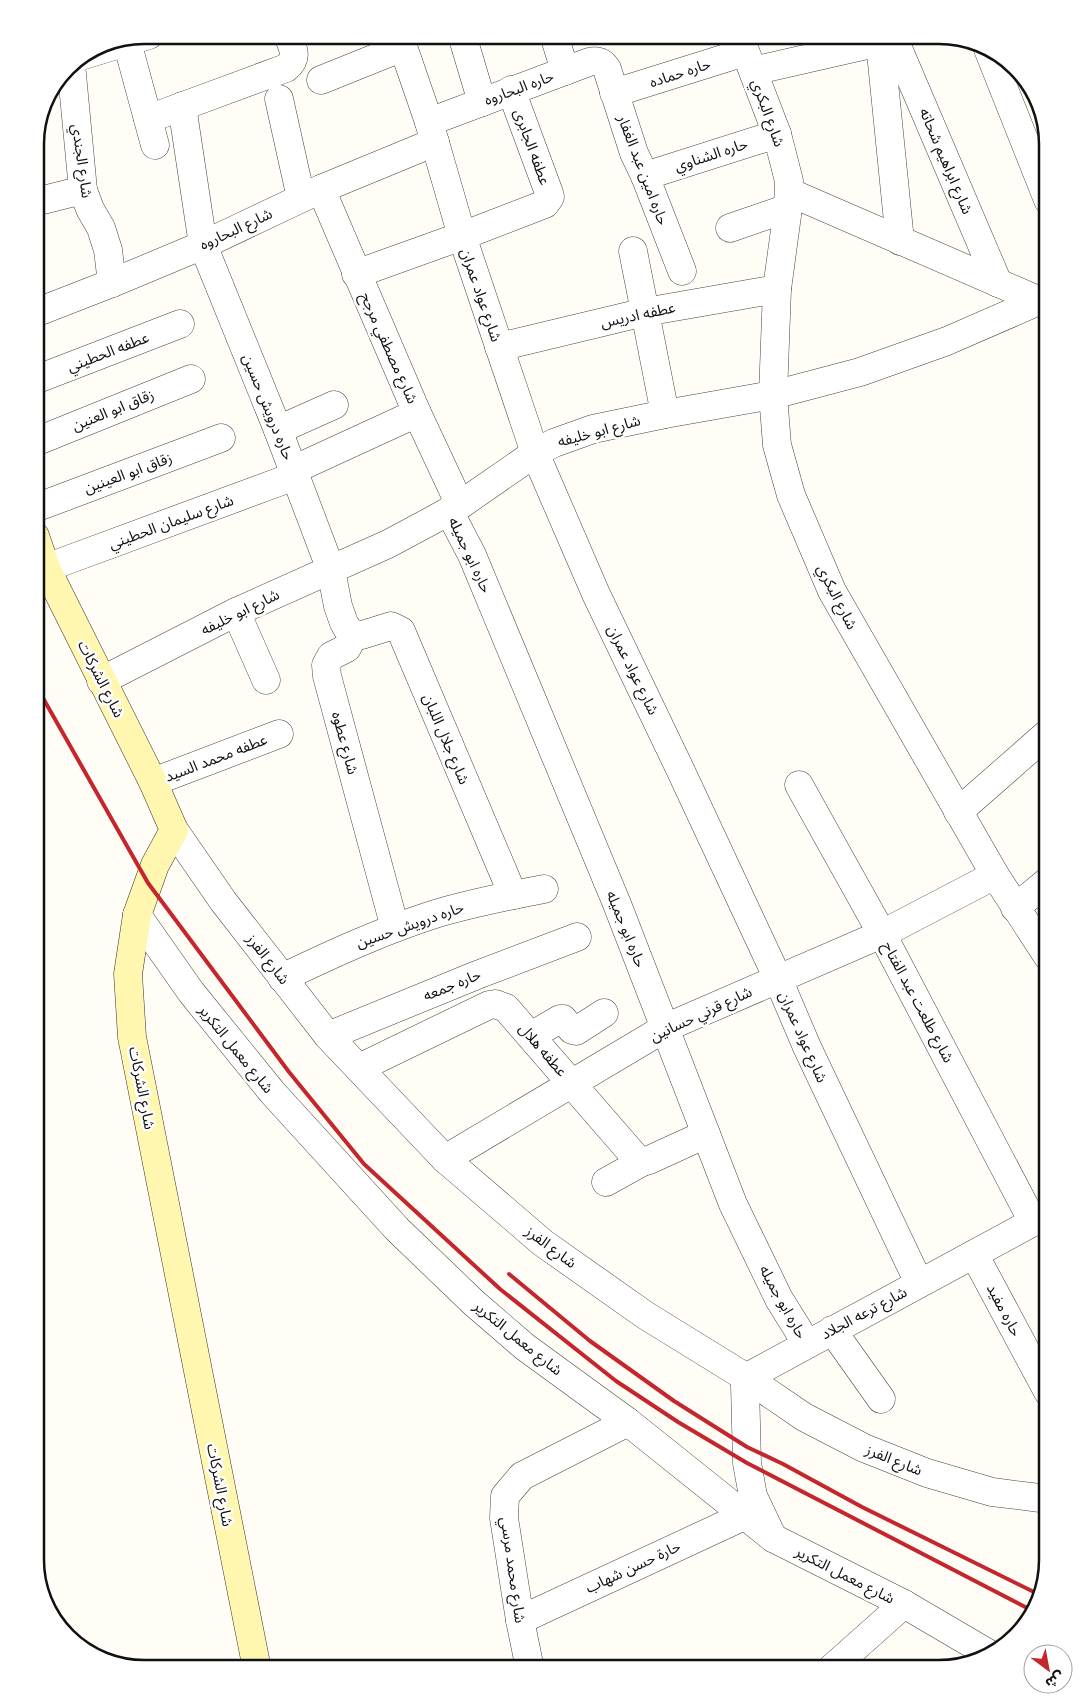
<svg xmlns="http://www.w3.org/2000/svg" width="1083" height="1704" font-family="'Roboto Serif','Noto Sans Arabic',serif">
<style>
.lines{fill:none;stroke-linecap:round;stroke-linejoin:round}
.minor-casing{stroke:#444;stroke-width:29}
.tertiary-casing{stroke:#444;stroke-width:29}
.secondary-casing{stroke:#333;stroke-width:29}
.minor{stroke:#fff;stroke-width:28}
.tertiary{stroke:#fff;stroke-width:28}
.secondary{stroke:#fff6b0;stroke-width:28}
.rail{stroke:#c4262e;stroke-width:4}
.labels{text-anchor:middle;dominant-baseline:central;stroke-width:5;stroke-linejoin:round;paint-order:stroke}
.street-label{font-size:15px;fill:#111;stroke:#fff}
.rim{fill:none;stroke:#111;stroke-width:2.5}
</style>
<rect width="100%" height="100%" fill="#fffdf5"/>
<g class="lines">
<g class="minor-casing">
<g id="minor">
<polyline points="399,35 429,122 462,236 535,453 596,594 679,767 778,979 807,1047 919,1283"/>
<polyline points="462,35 482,102"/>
<polyline points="554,35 565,71"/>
<polyline points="739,35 777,134 789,181 788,208 777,289 773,395 777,445 791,495 832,591 995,875 1048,957"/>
<polyline points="894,39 998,283"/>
<polyline points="127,42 155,145"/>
<polyline points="880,43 900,241"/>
<polyline points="988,49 1048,200"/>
<polyline points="84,55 149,35"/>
<polyline points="71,64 83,190 90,209 101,228 108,250 112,283"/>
<polyline points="753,71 897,38"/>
<polyline points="321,80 403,47"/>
<polyline points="614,93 745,52"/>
<polyline points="279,99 301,198"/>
<polyline points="182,106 203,245 278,430 331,570 338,606 344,623 350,633 351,640 347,648 331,656 326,665 327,676 395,928"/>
<path d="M148,119L286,68C299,58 293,48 288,35"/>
<path d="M429,122L589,62C597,60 602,61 607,69L634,153L645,176L682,271"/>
<polyline points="645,176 777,134"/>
<polyline points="321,189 417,413 460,505"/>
<polyline points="789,192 1040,301"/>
<polyline points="35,202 83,190"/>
<polyline points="730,228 788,208"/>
<polyline points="633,251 665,414"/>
<polyline points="356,274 462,236 545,204 550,197 549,193 511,90"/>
<polyline points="35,313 112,283 203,245 321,189 435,142"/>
<polyline points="499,347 645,312 777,289"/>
<polyline points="35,380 180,324"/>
<polyline points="278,430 334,405"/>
<polyline points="35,442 191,379"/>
<polyline points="293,470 417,413"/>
<polyline points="35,508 221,438"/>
<polyline points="449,511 472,555 617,904 733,1204 779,1299 807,1344"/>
<polyline points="46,568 295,476"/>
<polyline points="236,612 266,680"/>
<polyline points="350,633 362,635 391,626 401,631 513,895"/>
<polyline points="101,681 236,612 388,544 431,521 460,505 535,453 554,443 593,429 665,414 773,395 860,372 947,341 1048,297"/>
<polyline points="153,782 279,734"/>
<polyline points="799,785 882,934 1033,1222"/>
<polyline points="958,812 1048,733"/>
<polyline points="174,830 223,901 328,1036 445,1159 543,1243 645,1315 747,1378 804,1417 864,1448 927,1473 992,1492 1048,1499"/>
<polyline points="1015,908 1048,881"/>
<path d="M282,978C332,954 382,931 435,914C471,903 507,896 544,889"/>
<polyline points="328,1036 477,975 577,937"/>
<polyline points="531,1036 560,1019 563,1019 572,1030 576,1031 604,1013"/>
<polyline points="359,1068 489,1005 495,1004 506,1008 637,1159 642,1162 649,1160 706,1134"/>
<polyline points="445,1159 665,1028 882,934 995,875"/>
<polyline points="606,1182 642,1162"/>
<polyline points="974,1254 1048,1392"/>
<polyline points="832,1330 881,1399"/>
<polyline points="773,1538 753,1496 747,1463 745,1385 749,1376 1048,1214"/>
<polyline points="520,1620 746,1515"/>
<polyline points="530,1669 520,1620 504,1518 505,1496 522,1476 628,1422"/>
<polyline points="831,1669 904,1604"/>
</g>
</g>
<g class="tertiary-casing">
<polyline id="tertiary" points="137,915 191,992 272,1092 397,1229 474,1303 525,1347 628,1422 773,1538 904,1604 991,1655"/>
</g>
<g class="secondary-casing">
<polyline id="secondary" points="35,536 46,568 153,782 174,830 155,865 137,915 128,974 132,1037 257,1669"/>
</g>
<use href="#minor" class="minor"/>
<use href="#tertiary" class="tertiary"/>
<use href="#secondary" class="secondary"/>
<g class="rail">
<polyline points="35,684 148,883 289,1072 364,1164 500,1289 616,1381 678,1422 747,1463 1033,1611"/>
<polyline points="509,1274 590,1341 674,1401 747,1447 783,1464 862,1507 1038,1594"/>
</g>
</g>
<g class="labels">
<g class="street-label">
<text transform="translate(680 73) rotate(-18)">حاره حماده</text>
<text transform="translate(519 88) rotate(-20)">حاره البحاروه</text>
<text transform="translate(768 113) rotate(70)">شارع البكري</text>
<text transform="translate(532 147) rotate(70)">عطفه الجابرى</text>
<text transform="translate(711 155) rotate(-18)">حاره الشناوي</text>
<text transform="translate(82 161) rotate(82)">شارع الجندي</text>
<text transform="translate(946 161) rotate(67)">شارع ابراهيم شحاته</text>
<text transform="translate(643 170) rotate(69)">حاره امين عبد الغفار</text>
<text transform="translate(236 229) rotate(-25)">شارع البحاروه</text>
<text transform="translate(481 295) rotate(71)">شارع عواد عمران</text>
<text transform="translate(638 315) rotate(-12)">عطفه ادريس</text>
<text transform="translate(389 348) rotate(66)">شارع مصطفي مرجح</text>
<text transform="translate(108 352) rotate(-21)">عطفه الحطيني</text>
<text transform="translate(268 407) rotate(68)">حاره درويش حسين</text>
<text transform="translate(113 410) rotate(-22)">زقاق ابو العنين</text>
<text transform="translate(599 431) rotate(-15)">شارع ابو خليفه</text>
<text transform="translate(128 473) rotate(-20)">زقاق ابو العينين</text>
<text transform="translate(171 522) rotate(-20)">شارع سليمان الحطيني</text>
<text transform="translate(470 555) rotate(65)">حاره ابو جميله</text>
<text transform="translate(837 597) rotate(63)">شارع البكري</text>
<text transform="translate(240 612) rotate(-26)">شارع ابو خليفه</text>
<text transform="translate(633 670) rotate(64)">شارع عواد عمران</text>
<text transform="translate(101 679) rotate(63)">شارع الشركات</text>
<text transform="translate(446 739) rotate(67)">شارع جلال اللبان</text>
<text transform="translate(345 743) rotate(75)">شارع عطوه</text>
<text transform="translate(216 758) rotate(-21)">عطفه محمد السيد</text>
<text transform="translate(410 925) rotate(-19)">حاره درويش حسين</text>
<text transform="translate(626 929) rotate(68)">حاره ابو جميله</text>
<text transform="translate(268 959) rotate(52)">شارع الفرز</text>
<text transform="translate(452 985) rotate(-22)">حاره جمعه</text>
<text transform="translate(918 1002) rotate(62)">شارع طلعت عبد الفتاح</text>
<text transform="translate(701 1014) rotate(-25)">شارع قرني حسانين</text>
<text transform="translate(803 1037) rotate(66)">شارع عواد عمران</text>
<text transform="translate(236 1049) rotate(51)">شارع معمل التكرير</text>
<text transform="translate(543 1050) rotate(49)">عطفه هلال</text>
<text transform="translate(142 1088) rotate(79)">شارع الشركات</text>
<text transform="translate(551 1247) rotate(37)">شارع الفرز</text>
<text transform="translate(783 1302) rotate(61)">حاره ابو جميله</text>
<text transform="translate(1004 1310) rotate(62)">حاره مفيد</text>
<text transform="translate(864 1313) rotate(-28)">شارع ترعه الجلاد</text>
<text transform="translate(518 1338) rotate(39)">شارع معمل التكرير</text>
<text transform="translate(894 1460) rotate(22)">شارع الفرز</text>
<text transform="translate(220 1485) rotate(79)">شارع الشركات</text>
<text transform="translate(633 1567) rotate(-25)">حارة حسن شهاب</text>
<text transform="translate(513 1570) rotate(82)">شارع محمد مرسي</text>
<text transform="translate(845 1575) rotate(27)">شارع معمل التكرير</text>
</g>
</g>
<path d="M0 0H1083V1704H0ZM144 44H939A100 100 0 0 1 1039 144V1560A100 100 0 0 1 939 1660H144A100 100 0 0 1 44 1560V144A100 100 0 0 1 144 44Z" fill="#fff" fill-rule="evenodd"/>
<path class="rim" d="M144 44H939A100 100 0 0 1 1039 144V1560A100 100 0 0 1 939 1660H144A100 100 0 0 1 44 1560V144A100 100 0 0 1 144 44Z"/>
<g transform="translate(1048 1669) rotate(148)"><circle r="24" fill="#ffffff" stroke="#a0a0a0"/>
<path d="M0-4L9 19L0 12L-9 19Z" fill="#c4262e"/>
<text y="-8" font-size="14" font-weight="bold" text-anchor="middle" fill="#111111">ش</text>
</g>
</svg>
